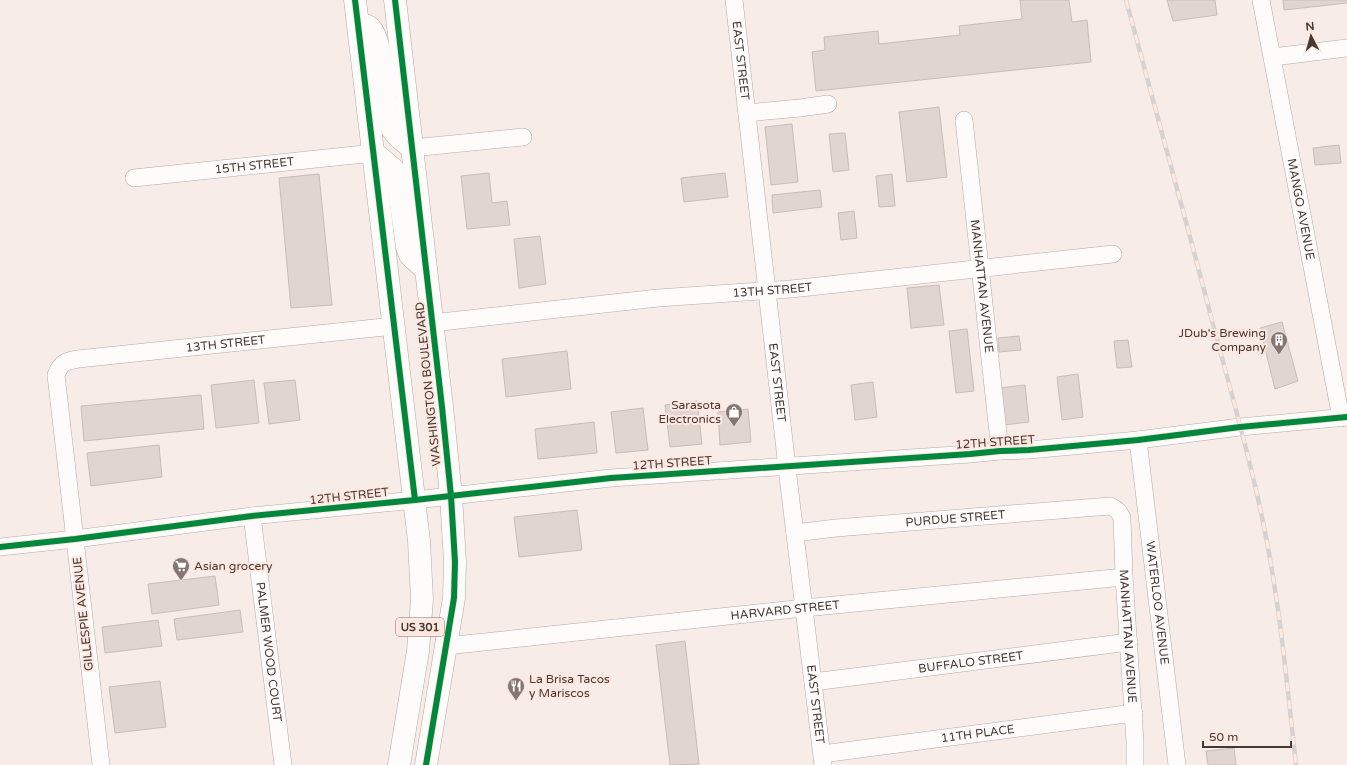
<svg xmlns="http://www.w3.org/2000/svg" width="1347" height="765" font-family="'Varela Round',sans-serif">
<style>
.building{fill:#e1d5d1;stroke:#c8bdb9}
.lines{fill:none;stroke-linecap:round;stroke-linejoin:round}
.minor-casing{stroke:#b4a9a6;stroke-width:18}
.major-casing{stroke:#b4a9a6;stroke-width:23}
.minor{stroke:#fefcfb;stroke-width:17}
.major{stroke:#fefcfb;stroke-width:22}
.rail-casing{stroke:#d7d2d1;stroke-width:4.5}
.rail{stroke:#fee8e0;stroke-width:3;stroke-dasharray:9;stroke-linecap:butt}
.cycleway-casing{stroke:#fee8e0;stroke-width:8}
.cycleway{stroke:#00873e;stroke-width:6}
.labels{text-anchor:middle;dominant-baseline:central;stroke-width:4;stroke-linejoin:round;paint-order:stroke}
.shield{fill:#fee8e0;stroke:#7d6d67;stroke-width:1}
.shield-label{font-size:11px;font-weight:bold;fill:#463833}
.street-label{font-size:12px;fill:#463833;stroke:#fee8e0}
.poi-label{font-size:12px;fill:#463833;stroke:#fee8e0;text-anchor:end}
</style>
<rect width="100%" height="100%" fill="#f7ece7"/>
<g class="building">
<polygon points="1020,0 1069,0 1072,22 1087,20 1091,62 816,91 812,52 825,50 824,37 878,31 879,44 960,35 959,26 1022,19"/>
<polygon points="1167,0 1215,0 1217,15 1173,21"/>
<polygon points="1283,0 1347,0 1347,3 1284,10"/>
<polygon points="939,107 947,177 907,182 899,112"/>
<polygon points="792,124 798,182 771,185 765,127"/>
<polygon points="845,133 849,170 833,172 829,134"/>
<polygon points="1339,145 1341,163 1315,165 1313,148"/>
<polygon points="489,173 492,203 507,201 510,225 467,229 461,176"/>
<polygon points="725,173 728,197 684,202 681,178"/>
<polygon points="319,174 332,305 291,308 279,178"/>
<polygon points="892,174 895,206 879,207 876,176"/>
<polygon points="820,190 822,207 773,213 772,195"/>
<polygon points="854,211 857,238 841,240 838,213"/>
<polygon points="540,236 546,284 519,288 514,239"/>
<polygon points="939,285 944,325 911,328 907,288"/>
<polygon points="1282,322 1298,381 1275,389 1260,328"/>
<polygon points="967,329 974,391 956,393 949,331"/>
<polygon points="1019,336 1021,350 999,352 998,338"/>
<polygon points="1128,340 1132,367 1117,368 1114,341"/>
<polygon points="567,351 571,389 506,397 502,359"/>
<polygon points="1078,374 1083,417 1062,420 1057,377"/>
<polygon points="254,380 259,423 216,428 211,385"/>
<polygon points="295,380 300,420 269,424 264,383"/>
<polygon points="873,382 877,417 855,420 851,385"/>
<polygon points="1025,385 1029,422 1004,425 999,388"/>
<polygon points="201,395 204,429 84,441 81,406"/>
<polygon points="697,401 702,444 670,447 665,405"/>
<polygon points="643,408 648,450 616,453 611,412"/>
<polygon points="748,409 751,442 720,445 718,412"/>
<polygon points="594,422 597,453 538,459 535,429"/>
<polygon points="159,445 162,477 91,486 87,453"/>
<polygon points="577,510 582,550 519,557 514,517"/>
<polygon points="215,576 219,605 152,614 148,584"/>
<polygon points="240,610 243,632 177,640 174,619"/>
<polygon points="158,620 162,646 105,653 102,627"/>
<polygon points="685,641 699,764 670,765 656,645"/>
<polygon points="160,681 166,727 115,733 109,687"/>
<polygon points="1234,748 1236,765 1208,765 1206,751"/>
</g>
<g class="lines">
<g class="minor-casing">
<g id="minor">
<path id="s1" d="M734,0L789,485L823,765"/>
<path id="s2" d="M1261,0L1341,418"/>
<polyline points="1273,57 1347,48"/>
<polyline points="747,113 800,108 828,104"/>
<path id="s3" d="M964,120L1000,451"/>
<polyline points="412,148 523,137"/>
<path id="s4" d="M134,178L374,153"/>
<path id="s5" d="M432,323L658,298L791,289L1113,254"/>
<path id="s6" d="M1138,440L1177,765"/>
<path id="s7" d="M252,516L283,765"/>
<path id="s8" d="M795,533L836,528L1110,506C1117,509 1119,511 1122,518L1124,577L1135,742V765"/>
<polyline points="0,547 75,539 252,516 415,500 611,478 970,454 1000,451 1029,450 1138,440 1240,427 1347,417"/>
<path id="s9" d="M446,646L804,608L1124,577"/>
<path id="s10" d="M813,682L1129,642"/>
<path id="s11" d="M822,754L1134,713"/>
<path id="s12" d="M101,765L56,375C61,362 66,361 78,359L394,326"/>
</g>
</g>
<g class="major-casing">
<g id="major">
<polyline points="355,0 419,541 422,599 418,651 399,765"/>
<polyline points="395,0 442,407 451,496 455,562 454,598 426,765"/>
<path d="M360,24C363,24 366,25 369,27C384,39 382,100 388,120C392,133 402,140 412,148"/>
<polyline points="374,153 393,169 397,175 407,247 410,255 426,270"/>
</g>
</g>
<use href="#minor" class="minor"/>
<use href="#major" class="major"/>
<g class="rail-casing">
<path id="rail" d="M1126,0C1157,115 1189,231 1219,347C1235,406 1252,466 1264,527C1280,605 1287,685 1296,765"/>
</g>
<use href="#rail" class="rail"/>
<g class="cycleway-casing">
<g id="cycleway">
<polyline points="355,0 415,500"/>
<polyline points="395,0 442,407 451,496 455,562 454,598 426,765"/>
<polyline points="0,547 75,539 252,516 415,500 611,478 970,454 1000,451 1029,450 1138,440 1240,427 1347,417"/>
</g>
</g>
<use href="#cycleway" class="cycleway"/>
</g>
<defs>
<g id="building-pin" transform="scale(0.9)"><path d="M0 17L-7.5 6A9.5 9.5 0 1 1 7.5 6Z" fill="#847772" stroke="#fee8e0"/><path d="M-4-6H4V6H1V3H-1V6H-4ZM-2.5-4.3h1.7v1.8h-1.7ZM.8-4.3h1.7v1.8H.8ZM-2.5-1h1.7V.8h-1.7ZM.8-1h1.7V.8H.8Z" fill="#fff"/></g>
<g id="shop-pin" transform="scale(0.9)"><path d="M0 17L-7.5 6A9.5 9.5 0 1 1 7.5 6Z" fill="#847772" stroke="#fee8e0"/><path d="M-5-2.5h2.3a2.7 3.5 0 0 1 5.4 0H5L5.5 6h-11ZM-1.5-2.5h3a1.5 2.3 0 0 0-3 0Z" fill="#fff"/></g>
<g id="supermarket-pin" transform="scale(0.9)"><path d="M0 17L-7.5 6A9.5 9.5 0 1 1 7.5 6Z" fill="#847772" stroke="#fee8e0"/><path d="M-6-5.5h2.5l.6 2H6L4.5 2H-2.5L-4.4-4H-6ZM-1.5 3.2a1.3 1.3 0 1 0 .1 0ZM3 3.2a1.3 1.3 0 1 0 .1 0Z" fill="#fff"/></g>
<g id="restaurant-pin" transform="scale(0.9)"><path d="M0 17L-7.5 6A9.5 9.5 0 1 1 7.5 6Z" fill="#847772" stroke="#fee8e0"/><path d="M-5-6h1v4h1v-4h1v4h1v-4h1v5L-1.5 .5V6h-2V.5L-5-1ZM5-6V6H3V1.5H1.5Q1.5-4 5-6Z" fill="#fff"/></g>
</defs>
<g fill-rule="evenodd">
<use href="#building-pin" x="1279" y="340"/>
<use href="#shop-pin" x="734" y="412"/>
<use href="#supermarket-pin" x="181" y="566"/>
<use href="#restaurant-pin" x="516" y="686"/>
</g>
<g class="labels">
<rect class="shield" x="396" y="618" width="48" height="18" rx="3"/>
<g class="shield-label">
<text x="420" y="627">US 301</text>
</g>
<g class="street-label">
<text stroke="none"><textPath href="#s1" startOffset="61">EAST STREET</textPath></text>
<text stroke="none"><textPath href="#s4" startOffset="121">15TH STREET</textPath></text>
<text stroke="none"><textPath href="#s2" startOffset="213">MANGO AVENUE</textPath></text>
<text stroke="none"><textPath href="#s3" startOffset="167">MANHATTAN AVENUE</textPath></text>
<text stroke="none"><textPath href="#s5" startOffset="342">13TH STREET</textPath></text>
<text stroke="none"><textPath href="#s12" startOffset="570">13TH STREET</textPath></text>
<text stroke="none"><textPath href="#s1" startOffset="385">EAST STREET</textPath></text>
<text transform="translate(428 384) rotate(-96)">WASHINGTON BOULEVARD</text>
<text transform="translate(995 442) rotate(-4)">12TH STREET</text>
<text transform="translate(672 463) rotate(-4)">12TH STREET</text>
<text transform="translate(349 496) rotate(-6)">12TH STREET</text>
<text stroke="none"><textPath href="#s8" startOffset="161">PURDUE STREET</textPath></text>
<text stroke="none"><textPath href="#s6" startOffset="164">WATERLOO AVENUE</textPath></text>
<text stroke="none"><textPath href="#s9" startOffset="341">HARVARD STREET</textPath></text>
<text transform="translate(83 614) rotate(-96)">GILLESPIE AVENUE</text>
<text stroke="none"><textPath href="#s8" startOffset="452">MANHATTAN AVENUE</textPath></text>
<text stroke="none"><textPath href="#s7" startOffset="137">PALMER WOOD COURT</textPath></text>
<text stroke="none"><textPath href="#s10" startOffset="159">BUFFALO STREET</textPath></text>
<text stroke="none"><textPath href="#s1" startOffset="709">EAST STREET</textPath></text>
<text stroke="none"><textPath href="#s11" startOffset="157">11TH PLACE</textPath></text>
</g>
<g class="poi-label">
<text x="1266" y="333">JDub's Brewing<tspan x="1266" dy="14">Company</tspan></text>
<text x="721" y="405">Sarasota<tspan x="721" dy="14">Electronics</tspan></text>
<text x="194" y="566" text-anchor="start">Asian grocery</text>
<text x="529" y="679" text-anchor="start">La Brisa Tacos<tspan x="529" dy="14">y Mariscos</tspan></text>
</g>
</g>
<g transform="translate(1311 36) rotate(354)" stroke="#fee8e0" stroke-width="3" paint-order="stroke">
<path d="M0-3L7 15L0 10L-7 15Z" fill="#463833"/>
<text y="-6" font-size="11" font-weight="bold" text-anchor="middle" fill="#463833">N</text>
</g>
<path d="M1203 741v6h88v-6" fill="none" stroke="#463833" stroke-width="2"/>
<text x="1209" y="741" font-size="12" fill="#463833" stroke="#fee8e0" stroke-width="3" paint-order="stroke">50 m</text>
</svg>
